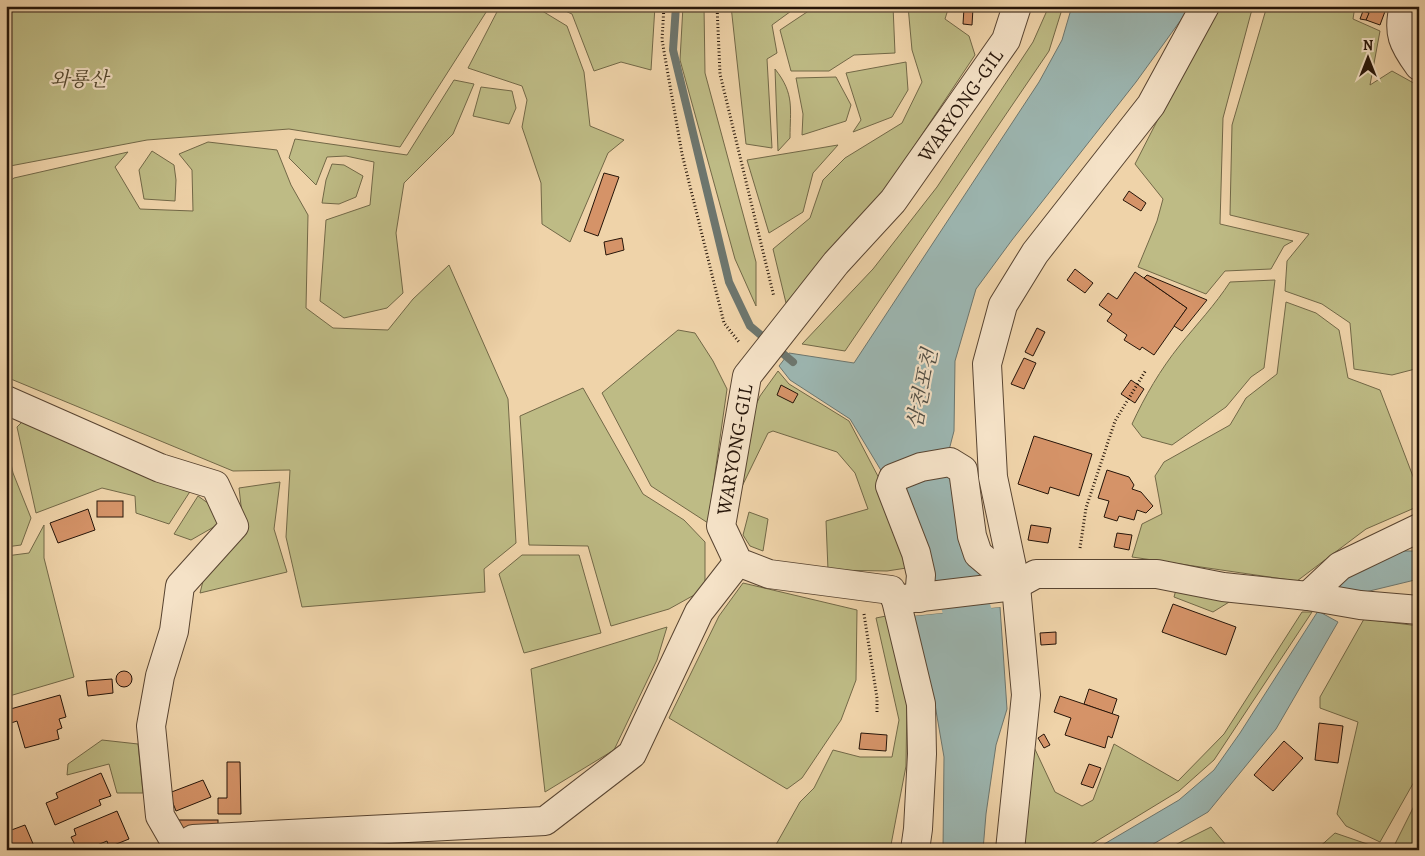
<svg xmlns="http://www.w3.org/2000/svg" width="1425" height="856" font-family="Alegreya,'Noto Serif KR',serif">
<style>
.green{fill:#bebb85;stroke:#726847}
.water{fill:#9cb6b1;stroke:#6d766e}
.pier{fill:#efd3a9}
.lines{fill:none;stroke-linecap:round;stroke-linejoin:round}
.stream{stroke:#6d766e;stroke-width:8}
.river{stroke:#9cb6b1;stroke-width:48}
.building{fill:#d59368;stroke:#261509}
.minor-casing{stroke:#584431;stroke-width:30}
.path{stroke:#261509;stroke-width:3;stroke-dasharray:1 2.5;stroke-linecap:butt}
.minor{stroke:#f5e2c7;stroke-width:28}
.labels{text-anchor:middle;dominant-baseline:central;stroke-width:4.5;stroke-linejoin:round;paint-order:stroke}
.park-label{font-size:20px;font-style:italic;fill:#54472e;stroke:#f5e2c7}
.street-label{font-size:20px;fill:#261509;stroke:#f5e2c7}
.water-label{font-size:21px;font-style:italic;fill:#4f4d44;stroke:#f5e2c7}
</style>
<rect width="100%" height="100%" fill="#efd3a9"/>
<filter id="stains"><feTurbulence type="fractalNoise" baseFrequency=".004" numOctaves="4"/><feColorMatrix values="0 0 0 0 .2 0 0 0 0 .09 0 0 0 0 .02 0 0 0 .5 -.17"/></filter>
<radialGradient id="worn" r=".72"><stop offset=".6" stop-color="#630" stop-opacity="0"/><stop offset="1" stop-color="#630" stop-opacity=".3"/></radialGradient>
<g class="green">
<polygon points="6,6 490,6 400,147 289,129 147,140 10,166 6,169"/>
<polygon points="500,6 534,6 567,26 584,72 590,126 624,140 608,153 570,242 542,224 541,183 522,127 527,100 522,86 468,68"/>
<polygon points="554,6 655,6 651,70 621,62 594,71 572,14"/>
<polygon points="683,6 704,6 705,73 756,262 756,306 735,259 680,60"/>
<polygon points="731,6 798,6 772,25 777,53 767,59 772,148 746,144"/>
<polygon points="816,6 893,6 895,53 854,55 829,71 791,71 780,30"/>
<polygon points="908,6 949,6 945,19 969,36 975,55 887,187 786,303 773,249 810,218 823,180 845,158 902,123 922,82 912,50"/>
<polygon points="1049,6 1063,6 1049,51 845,351 802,344 873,269 937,187 1033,42"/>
<polygon points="1216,6 1255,6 1251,13 1223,118 1220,224 1293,241 1284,246 1271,269 1225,271 1206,294 1138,267 1157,221 1163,199 1135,164"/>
<polygon points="1267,6 1355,6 1353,19 1380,31 1370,85 1392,71 1419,86 1419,368 1392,375 1354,369 1350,323 1322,304 1285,291 1287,261 1309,234 1230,215 1232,125"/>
<polygon points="906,62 908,90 892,117 853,132 861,120 846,73"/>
<path d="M775,69C795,94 790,109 790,138L778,151Z"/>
<polygon points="836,77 851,105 846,121 802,135 803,114 796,78"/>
<polygon points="454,80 474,84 453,134 404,183 396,233 403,293 387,308 344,318 320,301 326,220 370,205 374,162 346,156 327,157 316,185 289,158 295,139 407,155"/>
<polygon points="481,87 512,91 516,108 509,124 473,116"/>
<polygon points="208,142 277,150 291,185 308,215 306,308 333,328 388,330 413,299 449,265 508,399 516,543 484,569 485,592 302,607 286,537 290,470 233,471 6,377 6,184 14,178 128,152 115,167 140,209 193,211 192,170 179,154"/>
<polygon points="838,145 813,173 803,212 769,233 747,160"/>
<polygon points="152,151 174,165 176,180 175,201 144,199 139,170"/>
<polygon points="332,164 344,165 363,176 356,197 339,204 322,203 326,180"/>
<path d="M1275,280L1264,368L1251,377L1226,407L1172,445L1142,437L1132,424C1145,396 1160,370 1180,345C1197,324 1215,305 1230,282Z"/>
<polygon points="1286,302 1316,313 1339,330 1348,378 1380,390 1414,479 1419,481 1419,506 1366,529 1297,581 1132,557 1142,524 1162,514 1155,476 1164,462 1230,425 1246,398 1277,374"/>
<polygon points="678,330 695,333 713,361 727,389 708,523 651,486 602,393"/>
<polygon points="778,371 789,384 849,421 881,482 913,567 887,571 828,570 826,521 868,509 855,473 837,452 773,431 768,433 731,509 741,438 760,396"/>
<polygon points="583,388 643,494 684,520 705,542 705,589 669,609 611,626 588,546 529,545 520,416"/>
<polygon points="22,422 191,490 169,524 136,513 135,496 102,488 36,513 17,427"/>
<polygon points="6,441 13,473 31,518 21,545 6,547"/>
<polygon points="280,482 274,529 287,572 200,593 203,581 243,523 239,488"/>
<polygon points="198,496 212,506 219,524 191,540 174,534"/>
<polygon points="749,512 768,519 763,551 750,546 743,535"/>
<polygon points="44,525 44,558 74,677 6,697 6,556 29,553"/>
<polygon points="522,555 579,555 601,633 524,653 499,574"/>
<polygon points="743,583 857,610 856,680 841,720 802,778 787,789 669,718 719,616"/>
<polygon points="1177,586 1234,599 1213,612 1174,597"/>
<polygon points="1302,612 1312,612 1214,760 1179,791 1082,850 1021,850 1033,745 1055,792 1082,806 1093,800 1114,744 1178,781 1224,734"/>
<polygon points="886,616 907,699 906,766 890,850 773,850 800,802 814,788 833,750 860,757 892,757 899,720 876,618"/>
<polygon points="1364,619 1419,626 1419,773 1380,842 1346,826 1337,814 1358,722 1320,708 1320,697"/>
<polygon points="667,627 657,660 614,750 545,792 531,669"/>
<polygon points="102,740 138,744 143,793 117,793 109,764 67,775 68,764"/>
<polygon points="1419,796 1419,850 1395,850 1395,844"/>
<polygon points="1211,827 1226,845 1235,850 1165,850"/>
<polygon points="1335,833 1376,847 1390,846 1390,850 1316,850"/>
</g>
<g class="water">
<polygon points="1072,6 1191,6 1136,82 1012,240 976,289 955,361 954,431 948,454 885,477 850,419 790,380 779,366 789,353 854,363 1039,82 1062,40"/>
<polygon points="1399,551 1419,551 1419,579 1353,595 1338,586 1366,563"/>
<polygon points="1000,607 1007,709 996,745 986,814 983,850 943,850 944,757 934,699 912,616"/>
<polygon points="1318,611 1338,622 1276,729 1208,812 1143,850 1094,850 1179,800 1214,770 1240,733"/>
</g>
<polygon class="pier" points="1000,605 1000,607 912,616 912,614"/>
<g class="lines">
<polyline class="stream" points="676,6 673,50 729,282 750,326 793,362"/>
<polyline class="river" points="915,418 910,435 942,529 972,627 971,676"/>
</g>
<g class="building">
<polygon points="1371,6 1387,6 1380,25 1366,20"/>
<polygon points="964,8 973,8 972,25 963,24"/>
<polygon points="1363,11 1369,13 1366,20 1360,19"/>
<polygon points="604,173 619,177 598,236 584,231"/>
<polygon points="1129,191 1146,203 1141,211 1123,200"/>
<polygon points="622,238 624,250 606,255 604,242"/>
<polygon points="1075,269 1093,283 1085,293 1067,280"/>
<polygon points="1135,272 1187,308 1154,355 1142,347 1140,350 1124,340 1127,335 1107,321 1112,314 1099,305 1108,293 1117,299"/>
<polygon points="1147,275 1207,300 1182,331 1174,326 1187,308 1144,278"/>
<polygon points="1037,328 1045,332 1033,356 1025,352"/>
<polygon points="1024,358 1036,363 1024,389 1011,384"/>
<polygon points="1131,380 1144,389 1135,403 1121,394"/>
<polygon points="781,385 798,394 793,403 777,395"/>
<polygon points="1034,436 1092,454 1079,496 1050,487 1048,494 1018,484"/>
<polygon points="1107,470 1129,477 1134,485 1132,489 1141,492 1153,506 1146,513 1137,510 1134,520 1119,516 1117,521 1104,517 1109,501 1098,498"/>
<rect x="97" y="501" width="26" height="16"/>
<polygon points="88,509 95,530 58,543 50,523"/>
<polygon points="1031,525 1051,528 1048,543 1028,540"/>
<polygon points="1117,533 1132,535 1129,550 1114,547"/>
<polygon points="1173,604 1236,627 1226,655 1162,632"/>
<polygon points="1056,632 1056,644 1041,645 1040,633"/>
<circle cx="124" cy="679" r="8"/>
<polygon points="112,679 113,693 88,696 86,681"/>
<polygon points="1089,689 1117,699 1112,714 1084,704"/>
<polygon points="60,695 66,717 59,719 62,728 57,730 59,739 25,748 17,721 11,723 7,710"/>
<polygon points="1060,696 1119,716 1112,738 1108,736 1105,748 1065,735 1071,718 1054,712"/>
<polygon points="1319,723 1343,726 1338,763 1315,760"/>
<polygon points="861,733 887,735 886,751 859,749"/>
<polygon points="1044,734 1050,745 1044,748 1038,738"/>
<polygon points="1284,741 1303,758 1273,791 1254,775"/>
<polygon points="227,762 240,762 241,814 218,814 218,798 227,798"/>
<polygon points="1089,764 1101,768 1093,788 1081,784"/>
<polygon points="101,773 111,796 99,800 101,805 55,825 46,803 58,798 56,793"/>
<polygon points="203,780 211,797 176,811 169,793"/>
<polygon points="117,811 129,839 109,847 107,841 85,850 82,850 80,845 76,847 71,837 76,835 74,829"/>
<rect x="179" y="820" width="39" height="10"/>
<polygon points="25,825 34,846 25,850 6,850 6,832"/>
</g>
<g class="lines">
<g class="minor-casing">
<g id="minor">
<path d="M1404,6C1397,33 1403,44 1419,66"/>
<polyline points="6,400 160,468 215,485 234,526 180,586 174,631 160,676 151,726 160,816 179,849"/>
<polyline points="1308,596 1340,566 1419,528"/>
<polyline points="919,598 921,575 916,553 890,486 893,478 921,467 950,462 963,470 972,536 978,554 1016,586"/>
<polyline points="896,600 1014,586 1036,574 1157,574 1223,587 1308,596 1360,605 1419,610"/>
<polyline points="177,850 193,839 545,821 632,754 699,612 738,562"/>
<path id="s1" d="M915,850L918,829L922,754L921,704L896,600L891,590L769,574L738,562L721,526L747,376L836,263L893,201L1006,40L1017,6"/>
<polyline points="1010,850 1026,695 1016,586 993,477 987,364 1003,305 1035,253 1151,105 1205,6"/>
</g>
</g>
<g class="path">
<polyline points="664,6 662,40 682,154 724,323 739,342"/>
<polyline points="717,6 720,74 774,297"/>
<polyline points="1080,548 1086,508 1115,421 1146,370"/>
<polyline points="864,614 877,698 877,713"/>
</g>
<use href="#minor" class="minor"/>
</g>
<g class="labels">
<g class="park-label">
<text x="79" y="79">와룡산</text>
</g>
<g class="street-label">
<text stroke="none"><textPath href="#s1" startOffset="958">WARYONG-GIL</textPath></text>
<text stroke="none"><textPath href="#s1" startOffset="538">WARYONG-GIL</textPath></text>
</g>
<g class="water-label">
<text transform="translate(922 389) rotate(-78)">삼천포천</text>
</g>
</g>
<rect width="1425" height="856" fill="none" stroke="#efd3a9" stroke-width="25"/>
<rect x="8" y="8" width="1410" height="841" fill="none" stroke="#261509" stroke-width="2.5"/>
<rect x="12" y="12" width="1400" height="831" fill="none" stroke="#261509"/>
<g transform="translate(1368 58)" stroke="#f5e2c7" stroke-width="4" paint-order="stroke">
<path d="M0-4L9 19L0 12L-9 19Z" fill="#261509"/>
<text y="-8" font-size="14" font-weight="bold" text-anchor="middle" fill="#261509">N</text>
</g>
<rect width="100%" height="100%" filter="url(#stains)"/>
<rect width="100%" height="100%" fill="url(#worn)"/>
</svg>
